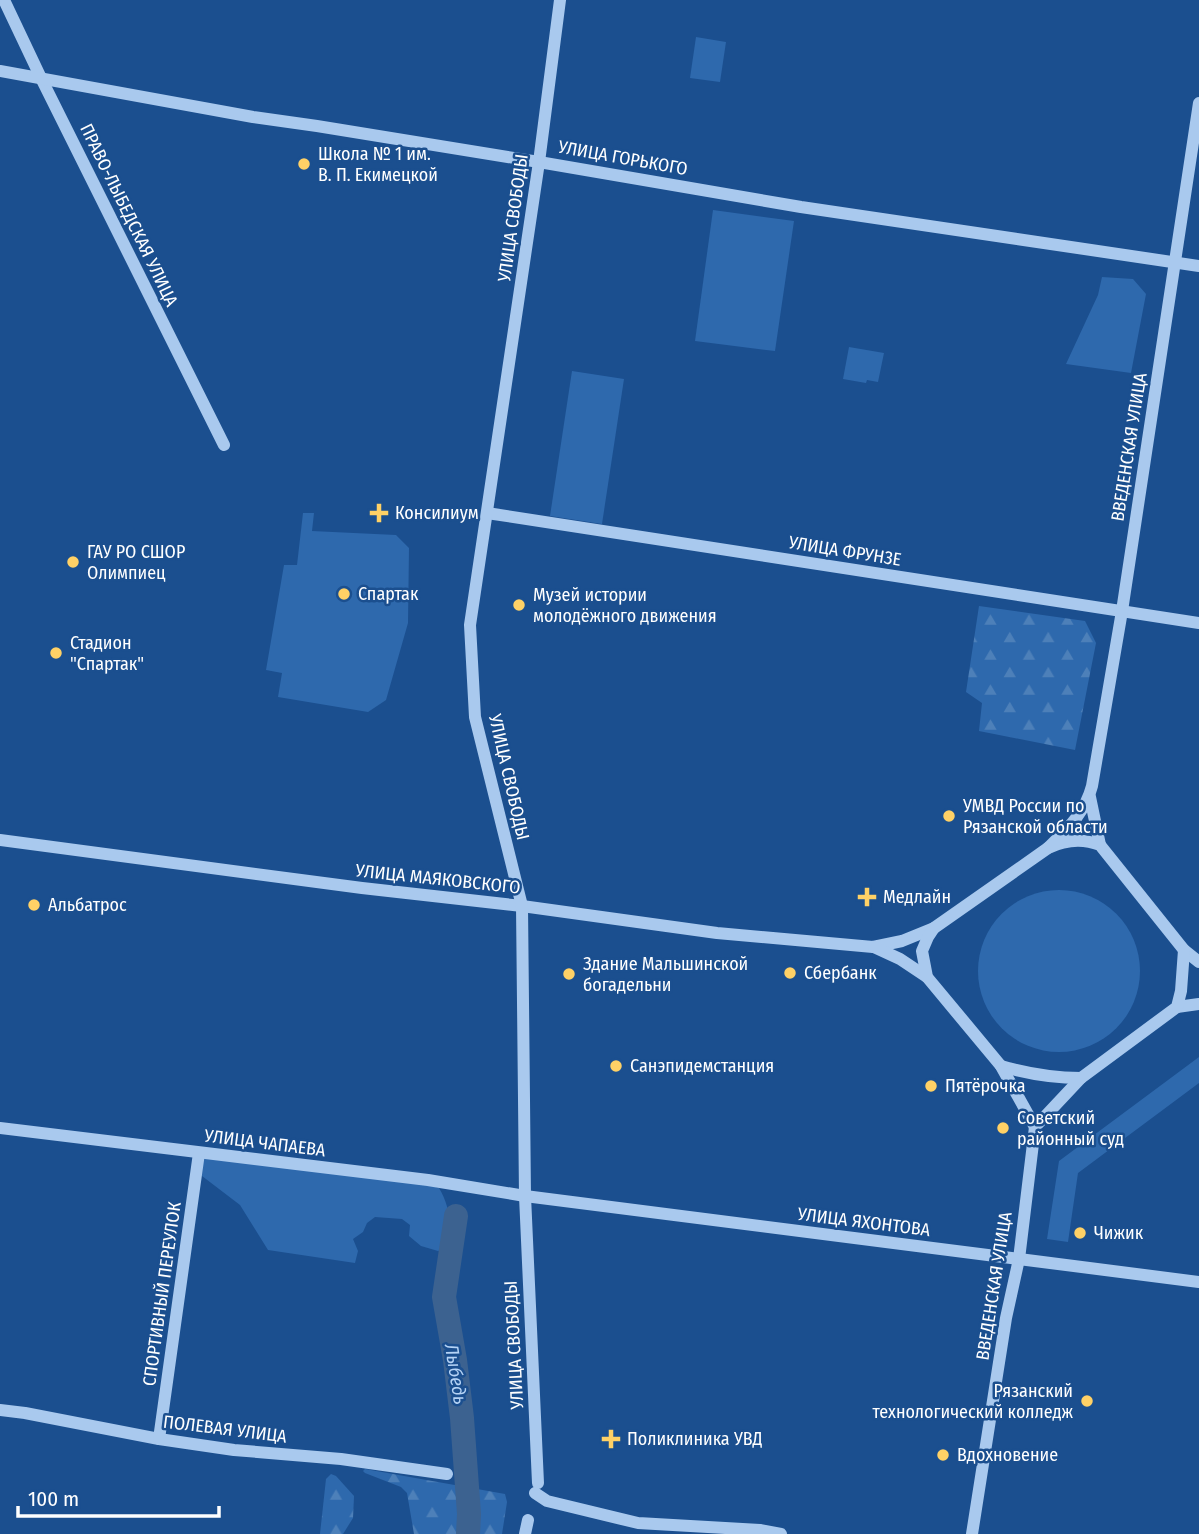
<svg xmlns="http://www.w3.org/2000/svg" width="1199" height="1534" font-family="'Fira Sans Condensed',sans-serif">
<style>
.green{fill:#2e69ad}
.forest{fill:url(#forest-firs)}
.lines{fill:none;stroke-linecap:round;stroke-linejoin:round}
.river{stroke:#3c6290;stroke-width:24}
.minor{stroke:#a9c9ee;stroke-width:12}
.poi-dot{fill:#ffd166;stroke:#1b4f8f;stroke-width:2.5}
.labels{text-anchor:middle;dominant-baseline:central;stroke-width:5;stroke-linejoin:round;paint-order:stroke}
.poi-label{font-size:18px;fill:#fff;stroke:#1b4f8f;text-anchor:start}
.street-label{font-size:18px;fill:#fff;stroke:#1b4f8f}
.water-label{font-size:19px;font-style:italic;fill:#b5d3f5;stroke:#1b4f8f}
</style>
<defs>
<pattern id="forest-firs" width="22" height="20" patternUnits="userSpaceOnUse" patternTransform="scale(1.75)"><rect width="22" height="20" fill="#2e69ad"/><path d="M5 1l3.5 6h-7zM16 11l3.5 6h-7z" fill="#4d80b9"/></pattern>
</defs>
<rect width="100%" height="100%" fill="#1b4f8f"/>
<g class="green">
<polygon points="696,37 726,42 720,82 690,78"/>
<polygon points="713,210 794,221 775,351 695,341"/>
<polygon points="1102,277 1133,279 1146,294 1131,373 1066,364 1098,295"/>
<polygon points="849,347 884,353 878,382 867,380 866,383 843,379"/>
<polygon points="572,371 624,379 602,524 550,516"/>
<polygon points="303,513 314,513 312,531 396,535 409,548 408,623 386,700 368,712 278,697 282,673 266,670 284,565 297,565"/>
<circle cx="1059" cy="971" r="81"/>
<polygon points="1199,1057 1199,1083 1078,1173 1068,1242 1047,1239 1059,1161"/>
<path d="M203,1157L421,1183L439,1188C451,1208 451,1226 446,1248L438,1251L421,1246L409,1236L410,1225L402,1219L375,1217L367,1223L363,1232L353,1239L358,1251L355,1263L268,1250L240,1205L202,1176Z"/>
</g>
<g class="forest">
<polygon points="979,606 1085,621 1096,643 1075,750 979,731 982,703 966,692"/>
<polygon points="365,1469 505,1494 507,1502 502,1534 414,1534 407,1493 401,1487 365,1473 363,1471"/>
<polygon points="331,1474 336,1476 354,1496 353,1518 343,1534 320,1534 326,1479"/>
</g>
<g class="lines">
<polyline class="river" points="456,1216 444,1297 455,1360 462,1418 469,1514 468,1534"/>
<g class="minor">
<polyline points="4,0 41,78 224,445"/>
<polyline points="0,71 253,117 317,126 539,162 801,207 1199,266"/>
<polyline points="487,513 1199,623"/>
<polyline points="1090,797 1100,845"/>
<polyline points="0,840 362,888 522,906 717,933 873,947 902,941 934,928"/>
<path d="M1048,848C1067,829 1085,813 1092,786L1122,611L1199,103"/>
<polyline points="874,947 900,959 927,977"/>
<polyline points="1177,1007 1199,1004"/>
<path d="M1001,1066C1028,1074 1053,1078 1081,1078"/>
<path d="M1035,1127L1001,1066L927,977L922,951L928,937L934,928L1048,848C1065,840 1082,838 1100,845L1184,950L1199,962"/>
<polyline points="0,1128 428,1180 525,1196 1199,1282"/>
<polyline points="0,1410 25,1413 159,1439 234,1450 341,1459 447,1474"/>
<polyline points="159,1439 199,1153"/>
<polyline points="538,1483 525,1196 522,906 475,717 470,625 539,162 560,0"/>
<polyline points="535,1493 547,1501 638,1523 760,1530 781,1534"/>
<polyline points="525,1534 528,1520"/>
<polyline points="972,1534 1006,1318 1019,1259 1035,1127 1081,1078 1177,1007 1181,991 1184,950"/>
</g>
</g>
<g class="poi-dot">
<circle cx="304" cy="164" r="7"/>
<path d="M375.5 502.5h7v7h7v7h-7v7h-7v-7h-7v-7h7z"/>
<circle cx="73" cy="562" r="7"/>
<circle cx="344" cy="594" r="7"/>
<circle cx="519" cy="605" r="7"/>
<circle cx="56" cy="653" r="7"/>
<circle cx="949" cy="816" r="7"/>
<path d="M863.5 886.5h7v7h7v7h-7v7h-7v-7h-7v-7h7z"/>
<circle cx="34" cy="905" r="7"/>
<circle cx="790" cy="973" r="7"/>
<circle cx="569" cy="974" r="7"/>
<circle cx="616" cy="1066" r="7"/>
<circle cx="931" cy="1086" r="7"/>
<circle cx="1003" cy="1128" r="7"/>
<circle cx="1080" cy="1233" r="7"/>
<circle cx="1087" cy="1401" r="7"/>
<path d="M607.5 1428.5h7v7h7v7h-7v7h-7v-7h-7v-7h7z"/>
<circle cx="943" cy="1455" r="7"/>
</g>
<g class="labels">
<g class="poi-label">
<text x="318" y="154">Школа № 1 им.<tspan x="318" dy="21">В. П. Екимецкой</tspan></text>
<text x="395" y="513">Консилиум</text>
<text x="87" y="552">ГАУ РО СШОР<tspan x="87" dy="21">Олимпиец</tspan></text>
<text x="358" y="594">Спартак</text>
<text x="533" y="595">Музей истории<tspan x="533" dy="21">молодёжного движения</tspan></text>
<text x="70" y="643">Стадион<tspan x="70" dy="21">"Спартак"</tspan></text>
<text x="963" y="806">УМВД России по<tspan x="963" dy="21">Рязанской области</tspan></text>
<text x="883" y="897">Медлайн</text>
<text x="48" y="905">Альбатрос</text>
<text x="583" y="964">Здание Мальшинской<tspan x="583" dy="21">богадельни</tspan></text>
<text x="804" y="973">Сбербанк</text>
<text x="630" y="1066">Санэпидемстанция</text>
<text x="945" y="1086">Пятёрочка</text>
<text x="1017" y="1118">Советский<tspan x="1017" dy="21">районный суд</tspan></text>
<text x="1094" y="1233">Чижик</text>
<text x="1073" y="1391" text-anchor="end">Рязанский<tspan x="1073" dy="21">технологический колледж</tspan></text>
<text x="627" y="1439">Поликлиника УВД</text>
<text x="957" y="1455">Вдохновение</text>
</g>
<g class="street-label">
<text transform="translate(623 158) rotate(10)">УЛИЦА ГОРЬКОГО</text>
<text transform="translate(129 215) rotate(64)">ПРАВО-ЛЫБЕДСКАЯ УЛИЦА</text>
<text transform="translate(513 218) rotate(-82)">УЛИЦА СВОБОДЫ</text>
<text transform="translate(1129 447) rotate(-81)">ВВЕДЕНСКАЯ УЛИЦА</text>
<text transform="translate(845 551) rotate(9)">УЛИЦА ФРУНЗЕ</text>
<text transform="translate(509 777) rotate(77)">УЛИЦА СВОБОДЫ</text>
<text transform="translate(438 879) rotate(6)">УЛИЦА МАЯКОВСКОГО</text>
<text transform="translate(265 1143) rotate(7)">УЛИЦА ЧАПАЕВА</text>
<text transform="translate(864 1222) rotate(7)">УЛИЦА ЯХОНТОВА</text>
<text transform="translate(994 1286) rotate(-81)">ВВЕДЕНСКАЯ УЛИЦА</text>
<text transform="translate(162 1294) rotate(-82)">СПОРТИВНЫЙ ПЕРЕУЛОК</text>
<text transform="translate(514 1345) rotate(-93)">УЛИЦА СВОБОДЫ</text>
<text transform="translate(225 1429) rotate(7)">ПОЛЕВАЯ УЛИЦА</text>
</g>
<g class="water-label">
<text transform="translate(456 1374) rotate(81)">Лыбедь</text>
</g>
</g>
<path d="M18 1506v10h201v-10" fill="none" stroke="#ffffff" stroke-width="3.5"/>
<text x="28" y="1506" font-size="21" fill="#ffffff" stroke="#1b4f8f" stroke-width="5" paint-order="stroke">100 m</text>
</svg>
